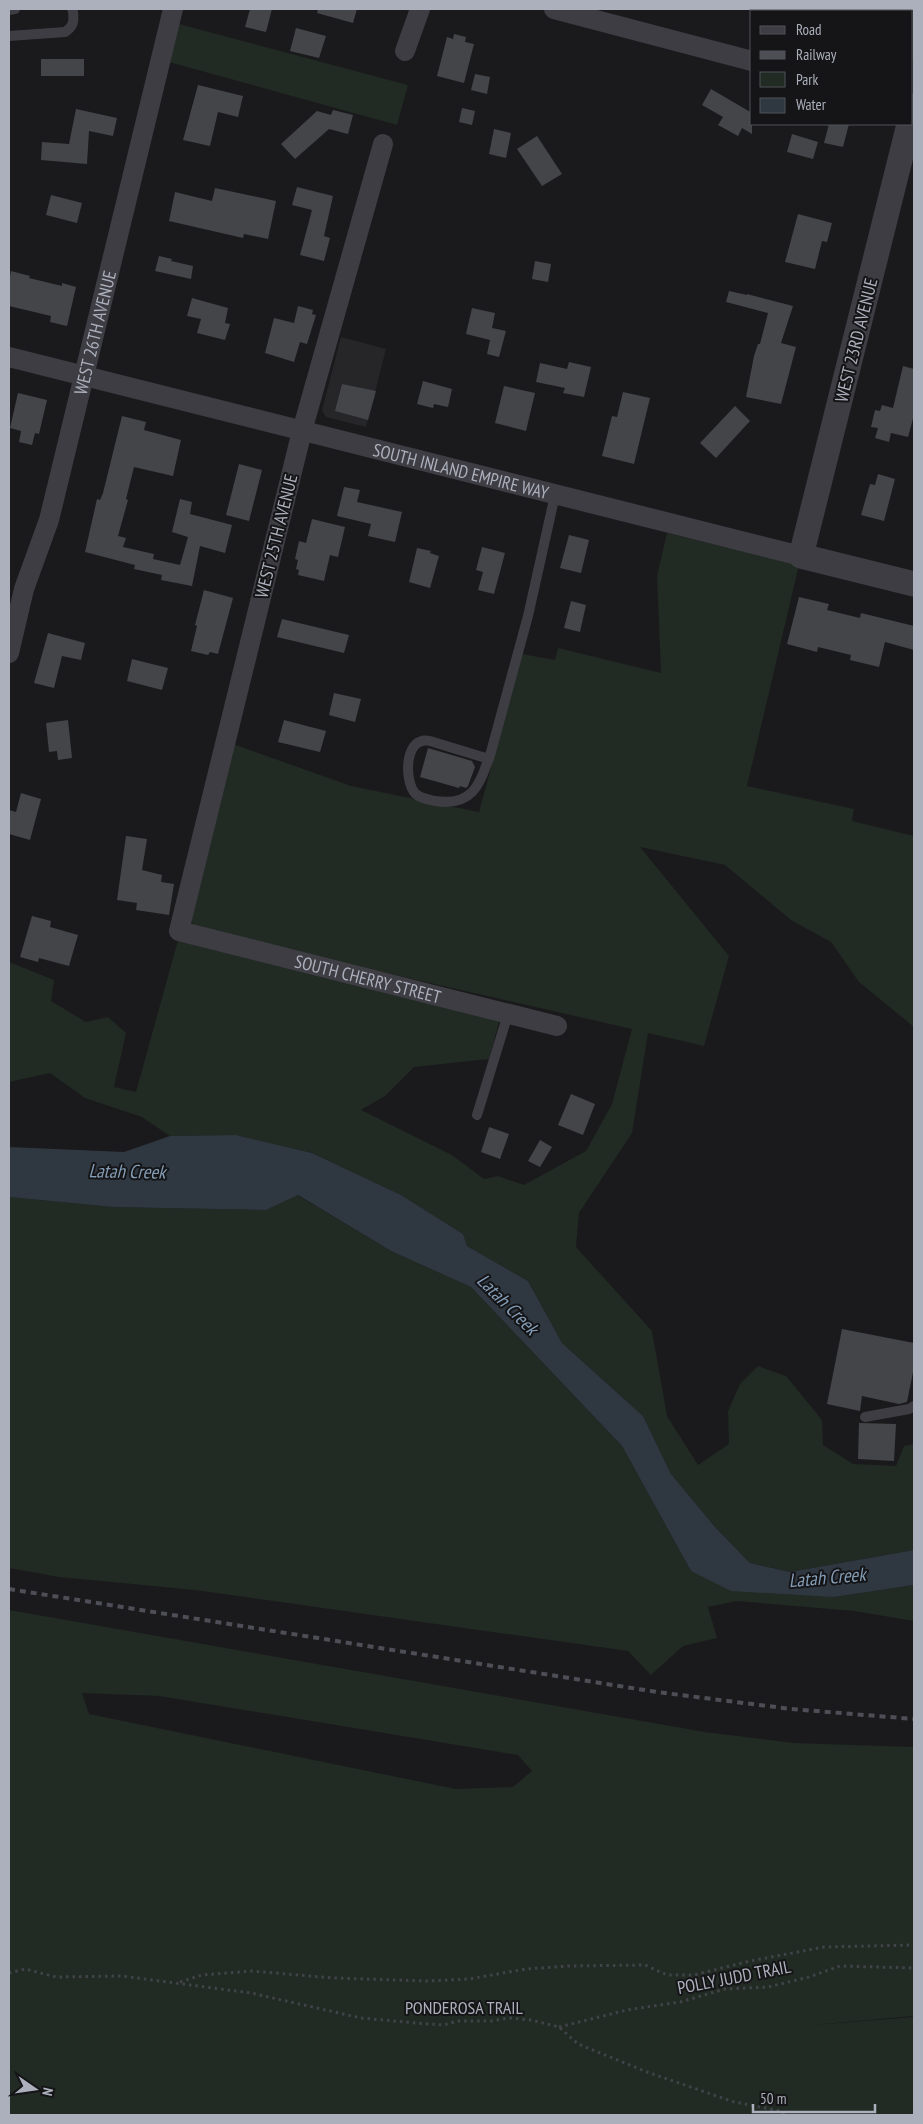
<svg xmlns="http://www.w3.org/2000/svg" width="923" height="2124" font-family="'PT Sans Narrow',sans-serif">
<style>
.built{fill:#262629}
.green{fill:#212a23;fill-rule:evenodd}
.water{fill:#2f3841}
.building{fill:#444549}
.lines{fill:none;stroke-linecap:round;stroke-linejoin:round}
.path{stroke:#414348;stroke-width:3;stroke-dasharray:2.5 4;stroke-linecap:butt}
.service{stroke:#3d3d43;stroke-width:10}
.minor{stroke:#3d3d43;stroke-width:20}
.tertiary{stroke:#3d3d43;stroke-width:25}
.rail{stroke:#4e4f56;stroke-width:4;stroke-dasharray:6 5;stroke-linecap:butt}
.labels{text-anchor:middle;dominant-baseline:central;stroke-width:4;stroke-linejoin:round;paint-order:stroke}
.street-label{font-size:18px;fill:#acb0bc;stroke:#151517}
.water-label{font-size:19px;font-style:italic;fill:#849db6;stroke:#151517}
</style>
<rect width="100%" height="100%" fill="#1a1a1c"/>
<polygon class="built" points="341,337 386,349 366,427 326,417 322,410"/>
<g class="green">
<polygon points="837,9 914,9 914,63 912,61 912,11 841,11"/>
<polygon points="179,24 408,85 397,125 169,62"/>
<polygon points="667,533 799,565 747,786 854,809 852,821 914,836 914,1027 859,982 831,942 791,920 725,865 640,847 729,956 704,1046 648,1033 632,1133 579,1213 576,1247 652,1331 667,1416 698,1465 729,1444 728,1411 740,1384 758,1366 786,1376 822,1420 823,1445 853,1464 896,1466 904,1446 914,1444 914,1550 790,1572 750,1563 715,1527 671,1474 643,1416 562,1343 528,1281 467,1246 463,1234 401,1195 312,1153 236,1135 170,1136 142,1117 85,1098 50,1073 9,1082 9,962 54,980 51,1001 86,1022 108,1017 126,1033 114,1087 136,1092 178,940 500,1018 489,1059 414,1067 385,1096 361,1110 452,1155 484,1179 498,1176 524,1185 586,1151 612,1104 632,1029 207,932 193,924 188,914 233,744 351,786 479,812 522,654 555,660 558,648 661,673 657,576"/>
<polygon points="297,1195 391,1251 471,1287 622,1446 691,1571 834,1597 914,1585 914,1621 854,1611 737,1601 708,1607 717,1638 683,1646 651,1675 628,1651 195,1590 59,1577 9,1568 9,1197 113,1207 266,1210"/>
<path d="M9,1610L705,1732L794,1743L914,1747V2016L813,2025L914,2017V2115H9ZM82,1693L159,1696L518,1755L532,1771L513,1787L456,1789L89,1714Z"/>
</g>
<polygon class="water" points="236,1135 312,1153 401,1195 463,1234 467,1246 528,1281 562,1343 643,1416 671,1474 715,1527 750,1563 790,1572 914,1550 914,1585 834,1597 731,1591 691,1571 622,1446 471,1287 391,1251 298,1195 266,1210 113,1207 9,1197 9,1147 124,1152 170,1136"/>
<g class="building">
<polygon points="250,9 272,9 266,32 245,27"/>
<polygon points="318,9 357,9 353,23 317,13"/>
<polygon points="296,28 326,36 319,58 290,51"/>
<polygon points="454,34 466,37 465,42 474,44 464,83 437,76 447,37 453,39"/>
<rect x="41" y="59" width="43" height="17"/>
<polygon points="475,74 490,77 487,94 471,90"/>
<polygon points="198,85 243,96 238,117 218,112 210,146 183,140"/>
<polygon points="711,89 752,113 752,134 742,128 738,136 718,125 723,117 702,105"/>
<polygon points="462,108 475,111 472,125 459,122"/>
<polygon points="76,109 117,118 113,136 89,131 87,164 41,160 42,142 69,144"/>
<polygon points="333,110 353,115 348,134 329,129 295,159 281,144 317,111 331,115"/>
<polygon points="829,124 849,124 843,147 824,143"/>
<polygon points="494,129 511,133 506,158 489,154"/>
<polygon points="792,134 818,142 813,159 787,152"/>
<polygon points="537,136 562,174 542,186 517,149"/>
<polygon points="297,187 333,196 324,236 330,238 324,261 300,255 312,210 292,205"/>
<polygon points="215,188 276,201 268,239 244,234 243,238 169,221 175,192 212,201"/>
<polygon points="51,195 82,203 77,223 46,215"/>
<polygon points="798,214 832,223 827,242 822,241 815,269 785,262"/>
<polygon points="159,256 172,259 171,261 193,266 191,279 155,271"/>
<polygon points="535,261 551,264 548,282 532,279"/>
<polygon points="11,271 30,276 29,278 62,286 62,283 76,287 67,326 50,322 51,316 9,306 9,281"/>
<polygon points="729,291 747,295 747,294 793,306 781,343 796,347 781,404 746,397 754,356 758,344 760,344 768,313 726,302"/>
<polygon points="192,298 228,308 225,323 230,324 225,340 197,333 201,319 187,316"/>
<polygon points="298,306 313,310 312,314 316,315 307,344 300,342 294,362 265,353 274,318 294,323"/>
<polygon points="472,308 495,313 492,328 506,331 499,357 487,354 490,340 466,334"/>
<polygon points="569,362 591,367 584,397 563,393 565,388 536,382 540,363 567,369"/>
<polygon points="903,366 914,369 914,415 908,437 891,433 889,442 875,438 878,428 871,427 875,410 880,411 882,405 893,408"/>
<polygon points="423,381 452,389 448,407 434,404 433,408 417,404"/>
<polygon points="342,384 376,391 368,420 335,411"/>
<polygon points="504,386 535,393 526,431 495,423"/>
<polygon points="623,392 650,398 634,464 602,456 612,416 617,417"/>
<polygon points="18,393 47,400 39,434 35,433 32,445 19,442 21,431 10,428"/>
<polygon points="735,406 750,421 716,458 700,443"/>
<polygon points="122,416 146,422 144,430 181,440 173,476 134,467 126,499 128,500 118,536 126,538 123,547 154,554 153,559 180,565 188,537 172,532 180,499 192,502 190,514 232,525 225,553 200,546 192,586 161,580 162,575 134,569 135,565 85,552 97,499 100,500 103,493"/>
<polygon points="239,464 262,470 249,521 226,515"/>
<polygon points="878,474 895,479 884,521 861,515 870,484 875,485"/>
<polygon points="344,487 360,490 357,502 402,512 395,542 368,536 371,524 337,516"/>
<polygon points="312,519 345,527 338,557 330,555 324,581 298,575 299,570 296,569 298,560 295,559 299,541 306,543"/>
<polygon points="569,535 589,540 581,573 560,568"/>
<polygon points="482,547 505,553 494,594 478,590 483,572 476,570"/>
<polygon points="417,548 431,551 430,553 439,556 430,588 409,582"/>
<polygon points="204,590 233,598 218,654 210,652 208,655 191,651 197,626 195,625"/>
<polygon points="799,597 829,604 827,610 860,618 861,613 914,626 914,650 885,642 879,667 850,660 851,655 818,647 817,652 787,644"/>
<polygon points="571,601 586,605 580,632 564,628"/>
<polygon points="282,619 349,635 344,653 277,637"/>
<polygon points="48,633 85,643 81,660 62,656 54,688 34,683"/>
<polygon points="132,659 168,668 162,690 127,681"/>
<polygon points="334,693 361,699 355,722 329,715"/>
<polygon points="68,720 72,758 58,760 57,751 49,752 46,723"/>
<polygon points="284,720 326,731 320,752 278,742"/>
<polygon points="428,748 472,761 475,767 468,786 466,788 460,786 459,788 420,777"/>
<polygon points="21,793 41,799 30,840 9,834 9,810 16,812"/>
<polygon points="126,836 147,839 142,870 162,875 161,882 174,884 169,915 136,910 137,903 117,900"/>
<polygon points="32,916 51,921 50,927 78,935 69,966 39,958 38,962 20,957"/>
<polygon points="571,1094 595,1104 583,1135 558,1125"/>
<polygon points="489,1127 509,1134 500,1159 481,1152"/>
<polygon points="540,1140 552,1147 540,1167 528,1161"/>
<polygon points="842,1329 914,1343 914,1367 907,1402 899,1404 862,1396 860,1411 827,1404"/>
<polygon points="859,1423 896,1424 894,1461 858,1459"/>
</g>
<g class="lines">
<g class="path">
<polyline points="9,1973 25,1969 56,1977 122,1976 251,1993 361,2018 416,2023 444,2025 457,2021 491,2021 509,2018 531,2020 559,2027 578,2044 647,2072 734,2102 781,2111 784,2115"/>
<polyline points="180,1982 202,1975 252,1971 333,1978 428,1981 469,1979 526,1969 569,1966 645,1965 667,1975 694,1975 750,1961 824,1947 914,1945"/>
<polyline points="559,2027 627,2010 680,2002 725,1989 768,1987 809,1977 840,1966 914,1968"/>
</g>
<g class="service">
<polyline points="9,10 15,9"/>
<path d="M9,36L65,32C74,26 74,21 73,11L72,9"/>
<path d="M489,759L430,741C405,735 404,778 414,792C418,798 427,799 435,801C474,807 480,783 491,752L528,616L555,495"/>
<polyline points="477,1115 508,1014"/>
<polyline points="865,1417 909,1409 914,1406"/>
</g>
<g class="minor">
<polyline points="554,9 752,61"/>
<polyline points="405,51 420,9"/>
<polyline points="912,103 914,104"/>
<path id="s1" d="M383,144L302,431L179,931L557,1026"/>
<path id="s2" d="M9,357L801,556"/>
<path id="s3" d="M9,653L24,589L49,520L173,9"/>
</g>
<g class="tertiary">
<polyline points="817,9 820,11"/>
<polyline points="909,124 801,556 914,584"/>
</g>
<polyline class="rail" points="9,1589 657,1692 791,1709 914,1719"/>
</g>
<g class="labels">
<g class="street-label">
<text stroke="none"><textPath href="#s3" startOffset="332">WEST 26TH AVENUE</textPath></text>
<text transform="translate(856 340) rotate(-76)">WEST 23RD AVENUE</text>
<text stroke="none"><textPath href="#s2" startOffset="466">SOUTH INLAND EMPIRE WAY</textPath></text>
<text transform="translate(276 536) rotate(-76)">WEST 25TH AVENUE</text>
<text stroke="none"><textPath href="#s1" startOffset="1008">SOUTH CHERRY STREET</textPath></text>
<text transform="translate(734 1977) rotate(-11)">POLLY JUDD TRAIL</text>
<text x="464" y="2007">PONDEROSA TRAIL</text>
</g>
<g class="water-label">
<text transform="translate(127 1171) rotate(1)">Latah Creek</text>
<text transform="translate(508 1304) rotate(45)">Latah Creek</text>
<text transform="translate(827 1577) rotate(-5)">Latah Creek</text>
</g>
</g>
<rect width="923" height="2124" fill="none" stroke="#acb0bc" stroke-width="20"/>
<rect x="750" y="10" width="162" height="115" fill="#151517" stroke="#515359"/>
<rect x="760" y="26" width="25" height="8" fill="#3d3d43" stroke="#515359"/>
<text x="796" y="35" font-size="15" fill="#acb0bc">Road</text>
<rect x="760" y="51" width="25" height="8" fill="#4e4f56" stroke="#515359"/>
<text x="796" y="60" font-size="15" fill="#acb0bc">Railway</text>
<rect x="760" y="72" width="25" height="15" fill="#212a23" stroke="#515359"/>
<text x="796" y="85" font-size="15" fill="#acb0bc">Park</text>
<rect x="760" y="98" width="25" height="15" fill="#2f3841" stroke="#515359"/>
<text x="796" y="110" font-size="15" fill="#acb0bc">Water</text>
<g transform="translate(35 2089) rotate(103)" stroke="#151517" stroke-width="4" paint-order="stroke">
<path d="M0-4L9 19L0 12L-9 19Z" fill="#acb0bc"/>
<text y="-8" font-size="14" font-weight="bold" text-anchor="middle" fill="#acb0bc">N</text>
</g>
<path d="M753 2104v8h122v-8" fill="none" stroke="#acb0bc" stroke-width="2.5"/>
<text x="760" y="2104" font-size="15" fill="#acb0bc" stroke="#151517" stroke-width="4" paint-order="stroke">50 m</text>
</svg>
